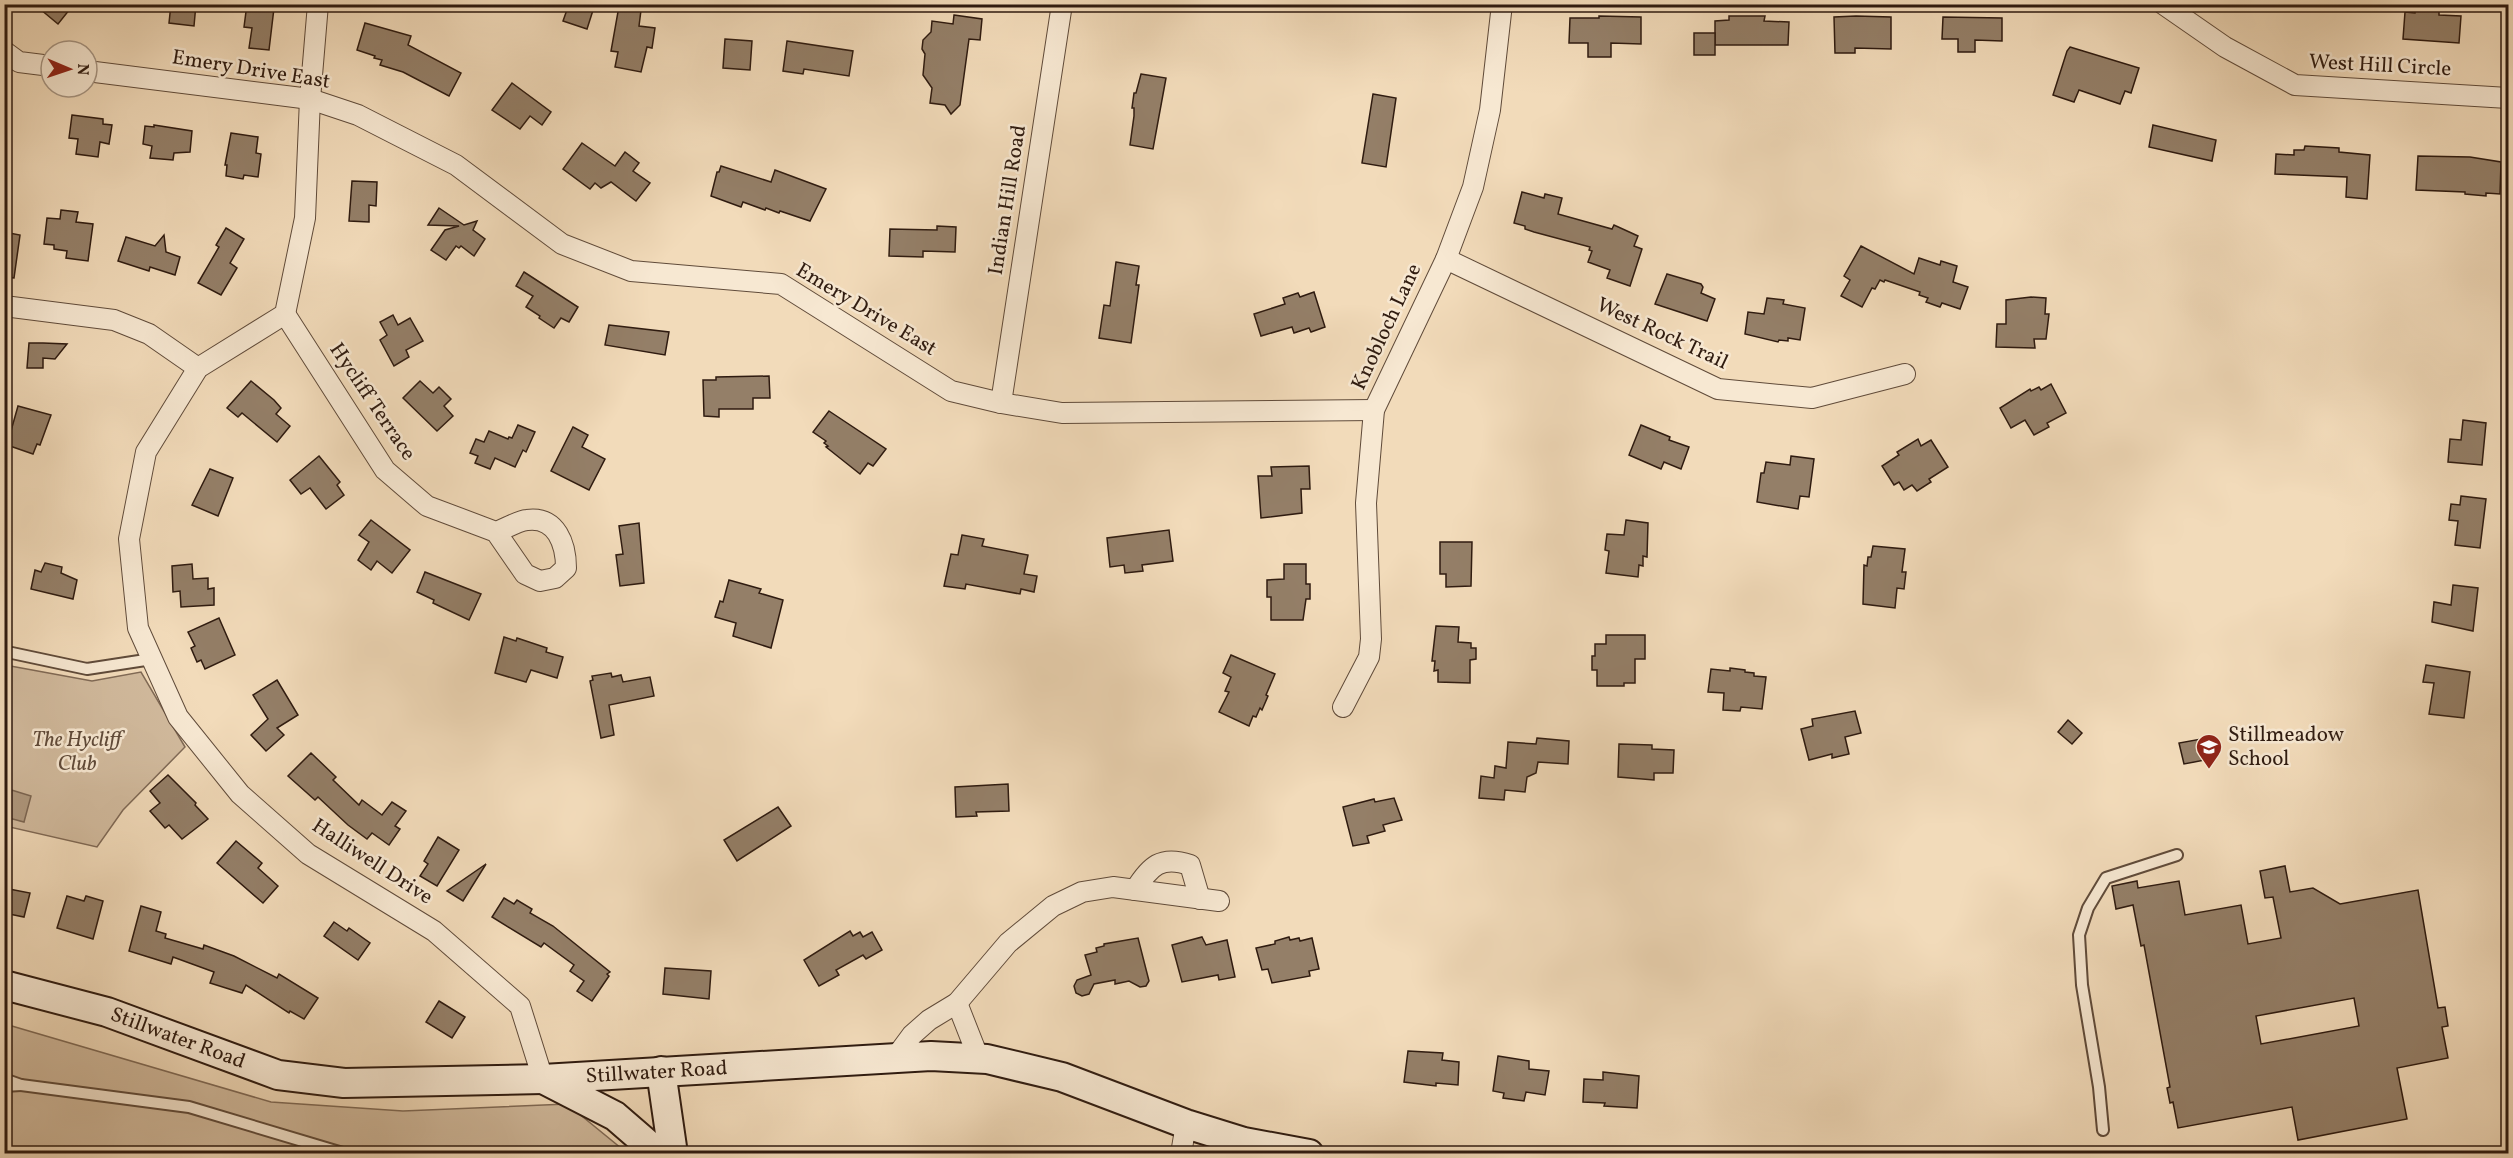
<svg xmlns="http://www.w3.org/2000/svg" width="2513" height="1158" font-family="Vollkorn,serif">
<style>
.green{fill:#d1ba9d;stroke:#806a56;stroke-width:1.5}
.water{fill:#b09a80;stroke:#7c6753;stroke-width:1.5}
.building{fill:#947f68;stroke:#2f1b10;stroke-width:1.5;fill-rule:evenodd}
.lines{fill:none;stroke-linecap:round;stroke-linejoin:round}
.lane-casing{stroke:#604b3a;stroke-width:14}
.street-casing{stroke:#604b3a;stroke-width:22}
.secondary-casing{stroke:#2f1b10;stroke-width:32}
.lane{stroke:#f7e8d2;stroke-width:10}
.street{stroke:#f7e8d2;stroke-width:20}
.secondary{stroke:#f7e8d2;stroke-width:28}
.labels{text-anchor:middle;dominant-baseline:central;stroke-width:5;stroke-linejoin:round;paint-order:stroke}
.street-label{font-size:21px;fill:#2f1b10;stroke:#f7e8d2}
.poi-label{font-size:21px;fill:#2f1b10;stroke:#f7e8d2;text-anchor:start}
.park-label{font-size:21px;font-style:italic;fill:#604b3a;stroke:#f7e8d2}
</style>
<rect width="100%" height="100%" fill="#f2dbba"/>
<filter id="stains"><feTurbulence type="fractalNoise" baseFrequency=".00333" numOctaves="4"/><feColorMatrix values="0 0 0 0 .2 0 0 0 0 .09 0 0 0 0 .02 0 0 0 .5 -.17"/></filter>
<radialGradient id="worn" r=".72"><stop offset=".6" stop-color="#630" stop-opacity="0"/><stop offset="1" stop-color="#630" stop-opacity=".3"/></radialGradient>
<g class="green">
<polygon points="5,665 92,681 141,672 185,747 123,810 97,847 5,826"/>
<polygon points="5,1024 271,1102 403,1111 567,1104 627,1153 5,1154"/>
</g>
<polygon class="water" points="5,788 31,796 24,822 5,817"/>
<g class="building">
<polygon points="34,4 74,4 58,24"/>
<polygon points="171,4 196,4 194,26 169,23"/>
<polygon points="247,4 271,4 270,7 274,8 269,50 249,48 252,28 244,27"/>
<polygon points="569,4 595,4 587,29 563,21"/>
<polygon points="2416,4 2439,4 2439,15 2461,16 2459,43 2403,39 2405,12 2415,13"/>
<polygon points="619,6 641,10 639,26 655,28 652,48 647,47 641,72 615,67 618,52 611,51"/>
<polygon points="954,15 982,19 980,40 969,39 960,105 951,114 945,105 930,103 932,88 923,75 925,54 922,49 923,40 931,32 932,21 953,24"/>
<polygon points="1599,16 1641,17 1641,44 1611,43 1611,57 1588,57 1588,43 1569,43 1570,18 1599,18"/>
<polygon points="1729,16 1765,16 1764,21 1789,22 1788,45 1715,45 1715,21 1729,20"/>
<polygon points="1856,16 1891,17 1891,49 1855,48 1855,53 1835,53 1834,17"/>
<polygon points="1943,17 2002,18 2002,41 1975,40 1975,52 1958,52 1958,39 1942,39"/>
<polygon points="365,23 411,36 408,45 461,73 449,96 403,72 380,65 382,60 374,58 375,56 357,50"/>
<rect x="1694" y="33" width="21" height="22"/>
<polygon points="725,39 752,41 750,70 723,68"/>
<polygon points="787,41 853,51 849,76 804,69 803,74 783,71"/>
<polygon points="2070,47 2139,68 2131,93 2125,91 2120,104 2079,90 2074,102 2053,95 2067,51"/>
<polygon points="1141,74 1166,78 1153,149 1130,145 1134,116 1134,108 1132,108 1134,93 1136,93"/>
<polygon points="512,83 551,112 542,125 530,116 520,129 492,110"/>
<polygon points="1373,94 1396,98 1386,167 1362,163"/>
<polygon points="72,115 103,119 103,124 112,125 109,144 100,142 98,157 76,154 78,139 69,138"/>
<polygon points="154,125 192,131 190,152 174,153 173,160 150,158 152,146 143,144 145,126 154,127"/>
<polygon points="2153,125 2216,140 2212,161 2149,147"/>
<polygon points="231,133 258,137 256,153 261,154 258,177 244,175 243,179 226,176 227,165 225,165"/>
<polygon points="582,143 615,166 625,152 639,163 633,171 650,183 636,201 611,182 601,188 595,183 590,189 563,169"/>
<polygon points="2305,146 2339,148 2339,152 2370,155 2367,199 2346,197 2347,177 2275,174 2276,154 2294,155 2294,150 2304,150"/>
<polygon points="2418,156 2470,157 2501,162 2500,194 2486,193 2486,196 2465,194 2465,192 2416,190"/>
<polygon points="721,166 771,182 775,170 826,189 810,221 780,211 779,213 766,208 765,210 743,202 741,207 711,196 717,172 719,172"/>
<polygon points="352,181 377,182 376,206 369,205 369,222 349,221"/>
<polygon points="1522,192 1544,198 1545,194 1562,198 1558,214 1612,229 1614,225 1638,236 1634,246 1642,249 1630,286 1607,278 1610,270 1588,262 1592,251 1589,250 1590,247 1534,232 1525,229 1525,226 1514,223"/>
<polygon points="439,208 464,225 477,221 473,230 485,239 474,256 461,246 459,248 456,246 446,260 431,250 445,230 459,226 428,225"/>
<polygon points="61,210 78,212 76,222 93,224 88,261 66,258 67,251 54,249 54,245 44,244 47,218 60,219"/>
<polygon points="937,226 956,227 955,252 923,251 923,257 889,256 890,229 937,230"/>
<polygon points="226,228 244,239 230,263 237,268 221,295 198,283 219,247 216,245"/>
<polygon points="4,232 20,235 14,278 4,277"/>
<polygon points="164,235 166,252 180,257 175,275 150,267 149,271 118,261 126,237 155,246"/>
<polygon points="1861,246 1914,274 1919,258 1940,265 1941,261 1957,266 1953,282 1968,287 1960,309 1942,303 1940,307 1926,302 1928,298 1919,295 1920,292 1885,280 1884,282 1880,280 1875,289 1872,288 1862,307 1841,296 1850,280 1844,276"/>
<polygon points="1116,262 1139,266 1136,285 1139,285 1131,343 1099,338 1104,305 1110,306"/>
<polygon points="524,272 578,307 569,322 561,318 554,328 539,318 540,316 526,307 533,296 516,286"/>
<polygon points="1667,274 1701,284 1703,287 1701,293 1715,299 1707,321 1655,304"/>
<polygon points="1314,292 1325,327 1311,332 1309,328 1294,333 1292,327 1261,336 1254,314 1285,304 1283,298 1298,293 1300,297"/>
<polygon points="2031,297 2046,298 2045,314 2049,314 2046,339 2034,339 2035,348 1996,347 1997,324 2006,324 2006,300"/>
<polygon points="1767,298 1784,300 1783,304 1805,308 1800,340 1788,338 1788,341 1779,340 1778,342 1745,334 1748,312 1764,314"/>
<polygon points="393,315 398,325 410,318 423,341 406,350 409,357 394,366 380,340 387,335 380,322"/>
<polygon points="609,325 669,332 665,355 605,345"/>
<polygon points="29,343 43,343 67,344 55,359 43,358 43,368 27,368"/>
<polygon points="769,376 770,398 753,398 753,409 719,409 719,417 704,416 703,380 716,380 716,377"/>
<polygon points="251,381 274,400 281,408 276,414 290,426 277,442 242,413 238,417 227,408"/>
<polygon points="420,381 433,393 439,387 451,399 444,406 453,416 437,431 403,398"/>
<polygon points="2051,384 2066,413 2047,423 2049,427 2034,435 2025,420 2011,428 2000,408 2030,389 2031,391 2039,387 2041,390"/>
<polygon points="18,406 51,415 40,445 37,444 33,454 7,445"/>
<polygon points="829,411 886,449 873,466 868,463 860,474 826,447 828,446 824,443 826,441 813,432"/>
<polygon points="2463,420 2486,423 2482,465 2448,462 2450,439 2461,440"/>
<polygon points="518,425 535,432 526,452 523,450 515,467 495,458 490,469 475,463 478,456 470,453 476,439 484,442 489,431 508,439 509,437 512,438"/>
<polygon points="1641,425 1670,437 1669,440 1689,447 1681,469 1664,462 1661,469 1629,455"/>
<polygon points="573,427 588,435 582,447 605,459 589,490 551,471"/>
<polygon points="1918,439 1921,446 1931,440 1948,467 1929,479 1931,482 1917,491 1912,485 1904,490 1899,482 1894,485 1882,466 1899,455 1897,452"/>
<polygon points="319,456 340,482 337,485 344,495 326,509 310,488 301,494 290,480"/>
<polygon points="1791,456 1814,459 1809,497 1800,496 1798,509 1757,502 1761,473 1764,473 1766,462 1790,465"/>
<polygon points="1309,466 1310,489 1301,489 1302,513 1261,518 1258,476 1272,476 1271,467"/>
<polygon points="210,469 233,478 218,516 192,505"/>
<polygon points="2461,496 2486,499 2480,548 2455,545 2458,521 2449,520 2451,504 2460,505"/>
<polygon points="371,520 410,550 392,573 377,561 371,570 358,560 369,542 359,535"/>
<polygon points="1626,520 1648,523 1647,557 1643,556 1643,566 1639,565 1638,577 1606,573 1609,551 1605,550 1607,534 1624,535"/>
<polygon points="639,523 644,583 620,586 616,555 623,554 619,526"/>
<polygon points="1169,530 1173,561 1142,565 1143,571 1125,573 1124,565 1110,567 1107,538"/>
<polygon points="962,535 984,539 982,546 1028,555 1024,574 1037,576 1034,592 1021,589 1020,594 966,584 965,589 944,586 951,554 958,555"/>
<polygon points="1440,542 1472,542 1471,586 1446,587 1446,574 1440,574"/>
<polygon points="1873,546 1905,549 1902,572 1906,572 1904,589 1897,588 1895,608 1863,604 1864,565 1867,566 1868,557 1871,557"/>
<polygon points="45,563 62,567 61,573 77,580 73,599 31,589 35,570 41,572"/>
<polygon points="192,564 193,579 208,578 208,589 214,588 214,605 181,607 180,591 173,592 172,566"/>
<polygon points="1284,564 1306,564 1306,584 1310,584 1310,599 1306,599 1303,620 1271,620 1271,597 1267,597 1267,580 1284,579"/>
<polygon points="425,572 481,594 469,620 433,603 434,600 417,592"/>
<polygon points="729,580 761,589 759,593 783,600 771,648 733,636 736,623 715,617 720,601 723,602"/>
<polygon points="2453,585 2478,588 2473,631 2432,622 2434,602 2451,605"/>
<polygon points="219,618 235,655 205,669 201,660 197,662 191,648 195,646 188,632"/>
<polygon points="1436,626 1459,627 1458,642 1471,643 1471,648 1476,648 1476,659 1470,660 1470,683 1438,682 1438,670 1434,671 1435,661 1432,661"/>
<polygon points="1606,635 1645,635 1645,659 1635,659 1635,683 1624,683 1624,686 1597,686 1597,670 1592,670 1592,656 1595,656 1595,644 1606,644"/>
<polygon points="504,637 516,641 517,638 547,648 546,652 563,657 557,678 531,670 526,682 495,673"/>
<polygon points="1231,655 1275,674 1266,695 1268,696 1262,710 1260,708 1256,717 1253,716 1249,726 1219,712 1229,692 1225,691 1231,677 1223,673"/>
<polygon points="2426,665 2470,672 2464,718 2429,714 2434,683 2423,682"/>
<polygon points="1730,668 1745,670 1745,672 1754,673 1754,676 1766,677 1762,709 1741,707 1740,711 1723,710 1724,693 1708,692 1711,669 1730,671"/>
<polygon points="611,673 612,677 621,675 623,682 650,677 654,696 609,705 614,735 601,738 590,681 593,680 592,676"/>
<polygon points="277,680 298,715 277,728 284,735 266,751 251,735 268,719 253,695"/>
<polygon points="1855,711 1861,733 1845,737 1849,754 1832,758 1832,754 1809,760 1801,729 1813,726 1812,719"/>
<polygon points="2068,720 2082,733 2072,744 2058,732"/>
<polygon points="1537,738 1569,741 1568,764 1538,762 1536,773 1527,777 1525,792 1505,790 1504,800 1479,798 1481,776 1494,778 1495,766 1506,768 1508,742 1536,744"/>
<polygon points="2201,739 2205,760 2184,764 2179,743"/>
<polygon points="1619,744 1652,745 1652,749 1674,750 1673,773 1654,773 1654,780 1618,777"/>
<polygon points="311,753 336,777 333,780 359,805 362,800 382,815 392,802 406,811 395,826 400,829 389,845 372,833 367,839 348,825 318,797 315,800 288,776"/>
<polygon points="168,775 196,803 195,805 208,819 182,839 169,825 165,828 150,811 160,803 150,791"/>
<polygon points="1008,784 1009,811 976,812 977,816 956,817 955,787"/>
<polygon points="1394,798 1402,820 1383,825 1385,831 1367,836 1369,843 1353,846 1343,807 1374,799 1375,802"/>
<polygon points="778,807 791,826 737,861 724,840"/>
<polygon points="438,837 459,850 437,886 420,876 428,864 424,861"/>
<polygon points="236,841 262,863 258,868 278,886 263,903 217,863"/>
<polygon points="486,864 463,901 447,891"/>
<path d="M2285,866L2290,892L2313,888L2340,904L2418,890L2438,1008L2445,1007L2448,1026L2442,1027L2448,1058L2397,1068L2407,1119L2298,1140L2292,1107L2178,1128L2173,1102L2170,1103L2167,1088L2170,1087L2144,945L2141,946L2133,905L2116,909L2112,886L2137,881L2138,888L2179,881L2185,915L2241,905L2248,944L2281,938L2273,897L2265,898L2260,871ZM2354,998L2359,1026L2261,1044L2256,1016Z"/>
<polygon points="4,888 30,893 24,917 4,913"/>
<polygon points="67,896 84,901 86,896 103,901 93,939 57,928"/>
<polygon points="504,898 514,904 517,900 532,909 530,913 553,926 610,972 607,974 609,976 592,1001 577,991 584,981 570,971 574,965 544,943 541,947 492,917"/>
<polygon points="141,906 161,912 156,931 166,934 165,938 203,949 204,945 234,956 277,978 279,974 318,998 304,1019 290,1011 289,1013 246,985 242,993 210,983 214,972 173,957 171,964 129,951"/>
<polygon points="334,922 347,931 349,928 370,943 358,960 324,936"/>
<polygon points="850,931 853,936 860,932 863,937 872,932 882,950 866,959 863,955 836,970 839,975 819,986 804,960"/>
<polygon points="1202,937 1206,945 1227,940 1235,977 1219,980 1218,975 1182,982 1172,945"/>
<polygon points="1289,937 1290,940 1299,938 1300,941 1312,938 1319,969 1309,971 1310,976 1272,983 1268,969 1262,970 1256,948 1275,944 1275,941"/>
<polygon points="1138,938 1149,981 1146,986 1140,987 1129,981 1115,984 1115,980 1094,984 1089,994 1082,996 1076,993 1074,986 1077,980 1091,975 1085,955 1097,952 1096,948 1104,946 1104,944"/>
<polygon points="665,968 711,971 709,999 663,994"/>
<polygon points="439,1001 465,1017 452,1038 426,1022"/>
<polygon points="1408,1051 1443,1053 1442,1060 1459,1062 1458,1085 1436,1083 1436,1086 1404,1082"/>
<polygon points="1498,1056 1529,1061 1529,1069 1549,1071 1545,1095 1526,1092 1524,1101 1503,1098 1504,1093 1493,1091"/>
<polygon points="1603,1072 1639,1076 1637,1108 1604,1106 1605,1103 1583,1102 1584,1079 1603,1080"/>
</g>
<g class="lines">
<g class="lane-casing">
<g id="lane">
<polyline points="12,653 87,669 152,659"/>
<polyline points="4,1079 21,1085 4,1086"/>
<polyline points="21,1085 189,1107 346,1154"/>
<polyline points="2103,1130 2099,1087 2082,985 2079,935 2088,908 2106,878 2177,855"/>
</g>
</g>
<g class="street-casing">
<g id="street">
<polyline points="318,4 310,99 305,218 285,314 198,368 146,452 129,539 138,628 178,717 240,794 308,854 434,931 520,1006 543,1079"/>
<polyline points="2163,4 2225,47 2295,85 2508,98"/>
<polyline points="4,51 19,62 51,66"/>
<polyline points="87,71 310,99 358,115 456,165 562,244 631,271 781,284 951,391 1001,403 1062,413 1374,410"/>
<polyline points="1446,259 1718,389 1812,398 1905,374"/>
<polyline points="4,306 114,320 149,334 198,368"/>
<path d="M285,314L385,470L427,506L496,532L525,574L540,581L555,578L566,568C566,545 557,516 527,520C517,521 505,529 496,532"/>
<polyline points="1001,403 1062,4"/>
<polyline points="1343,707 1369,657 1371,639 1366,503 1374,410 1446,259 1473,187 1490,110 1502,4"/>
<path d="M1135,890C1150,866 1161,855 1190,865L1200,899"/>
<polyline points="957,1003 979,1059"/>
<polyline points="895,1058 912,1035 929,1020 957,1003 1008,943 1053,906 1082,892 1113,887 1219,901"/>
<polyline points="1181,1154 1186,1124"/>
</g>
</g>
<g class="secondary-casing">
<g id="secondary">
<path id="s1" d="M4,985L107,1012L278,1075L344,1083L543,1079L931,1056L987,1059L1062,1077L1186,1124L1244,1142L1309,1154"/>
<polyline points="661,1071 673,1154"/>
<polyline points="545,1080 615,1116 659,1154"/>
</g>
</g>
<use href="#lane" class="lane"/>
<use href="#street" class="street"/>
<use href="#secondary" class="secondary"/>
</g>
<defs>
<g id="school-pin" transform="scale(1.35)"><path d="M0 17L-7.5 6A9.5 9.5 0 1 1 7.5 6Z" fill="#8f2418" stroke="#f7e8d2"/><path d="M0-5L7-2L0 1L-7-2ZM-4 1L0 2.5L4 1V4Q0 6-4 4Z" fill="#fff"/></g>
</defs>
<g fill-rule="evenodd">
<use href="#school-pin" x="2209" y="747"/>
</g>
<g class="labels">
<g class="street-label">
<text transform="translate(2380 66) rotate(3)">West Hill Circle</text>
<text transform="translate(251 70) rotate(9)">Emery Drive East</text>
<text transform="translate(1008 200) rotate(-81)">Indian Hill Road</text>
<text transform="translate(866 310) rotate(31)">Emery Drive East</text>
<text transform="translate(1387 327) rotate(-65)">Knobloch Lane</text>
<text transform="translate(1662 334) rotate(25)">West Rock Trail</text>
<text transform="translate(372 402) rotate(56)">Hycliff Terrace</text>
<text transform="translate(372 862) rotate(33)">Halliwell Drive</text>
<text stroke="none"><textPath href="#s1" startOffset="182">Stillwater Road</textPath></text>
<text stroke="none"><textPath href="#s1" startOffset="668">Stillwater Road</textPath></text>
</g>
<g class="poi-label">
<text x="2228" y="735">Stillmeadow<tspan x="2228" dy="24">School</tspan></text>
</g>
<g class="park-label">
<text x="77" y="740">The Hycliff<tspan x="77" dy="24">Club</tspan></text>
</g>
</g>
<rect width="2513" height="1158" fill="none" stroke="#f2dbba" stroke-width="24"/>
<rect x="6" y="6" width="2501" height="1146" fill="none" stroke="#2f1b10" stroke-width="3"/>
<rect x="12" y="12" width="2489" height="1134" fill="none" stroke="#2f1b10" stroke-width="1.5"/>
<g transform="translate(69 69) rotate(92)"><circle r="28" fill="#f7e8d2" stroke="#a79684" stroke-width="1.5"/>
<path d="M0-4.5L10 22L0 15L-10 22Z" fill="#8f2418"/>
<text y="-9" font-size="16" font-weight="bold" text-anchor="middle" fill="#2f1b10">N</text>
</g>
<rect width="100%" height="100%" filter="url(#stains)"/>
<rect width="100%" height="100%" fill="url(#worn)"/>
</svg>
